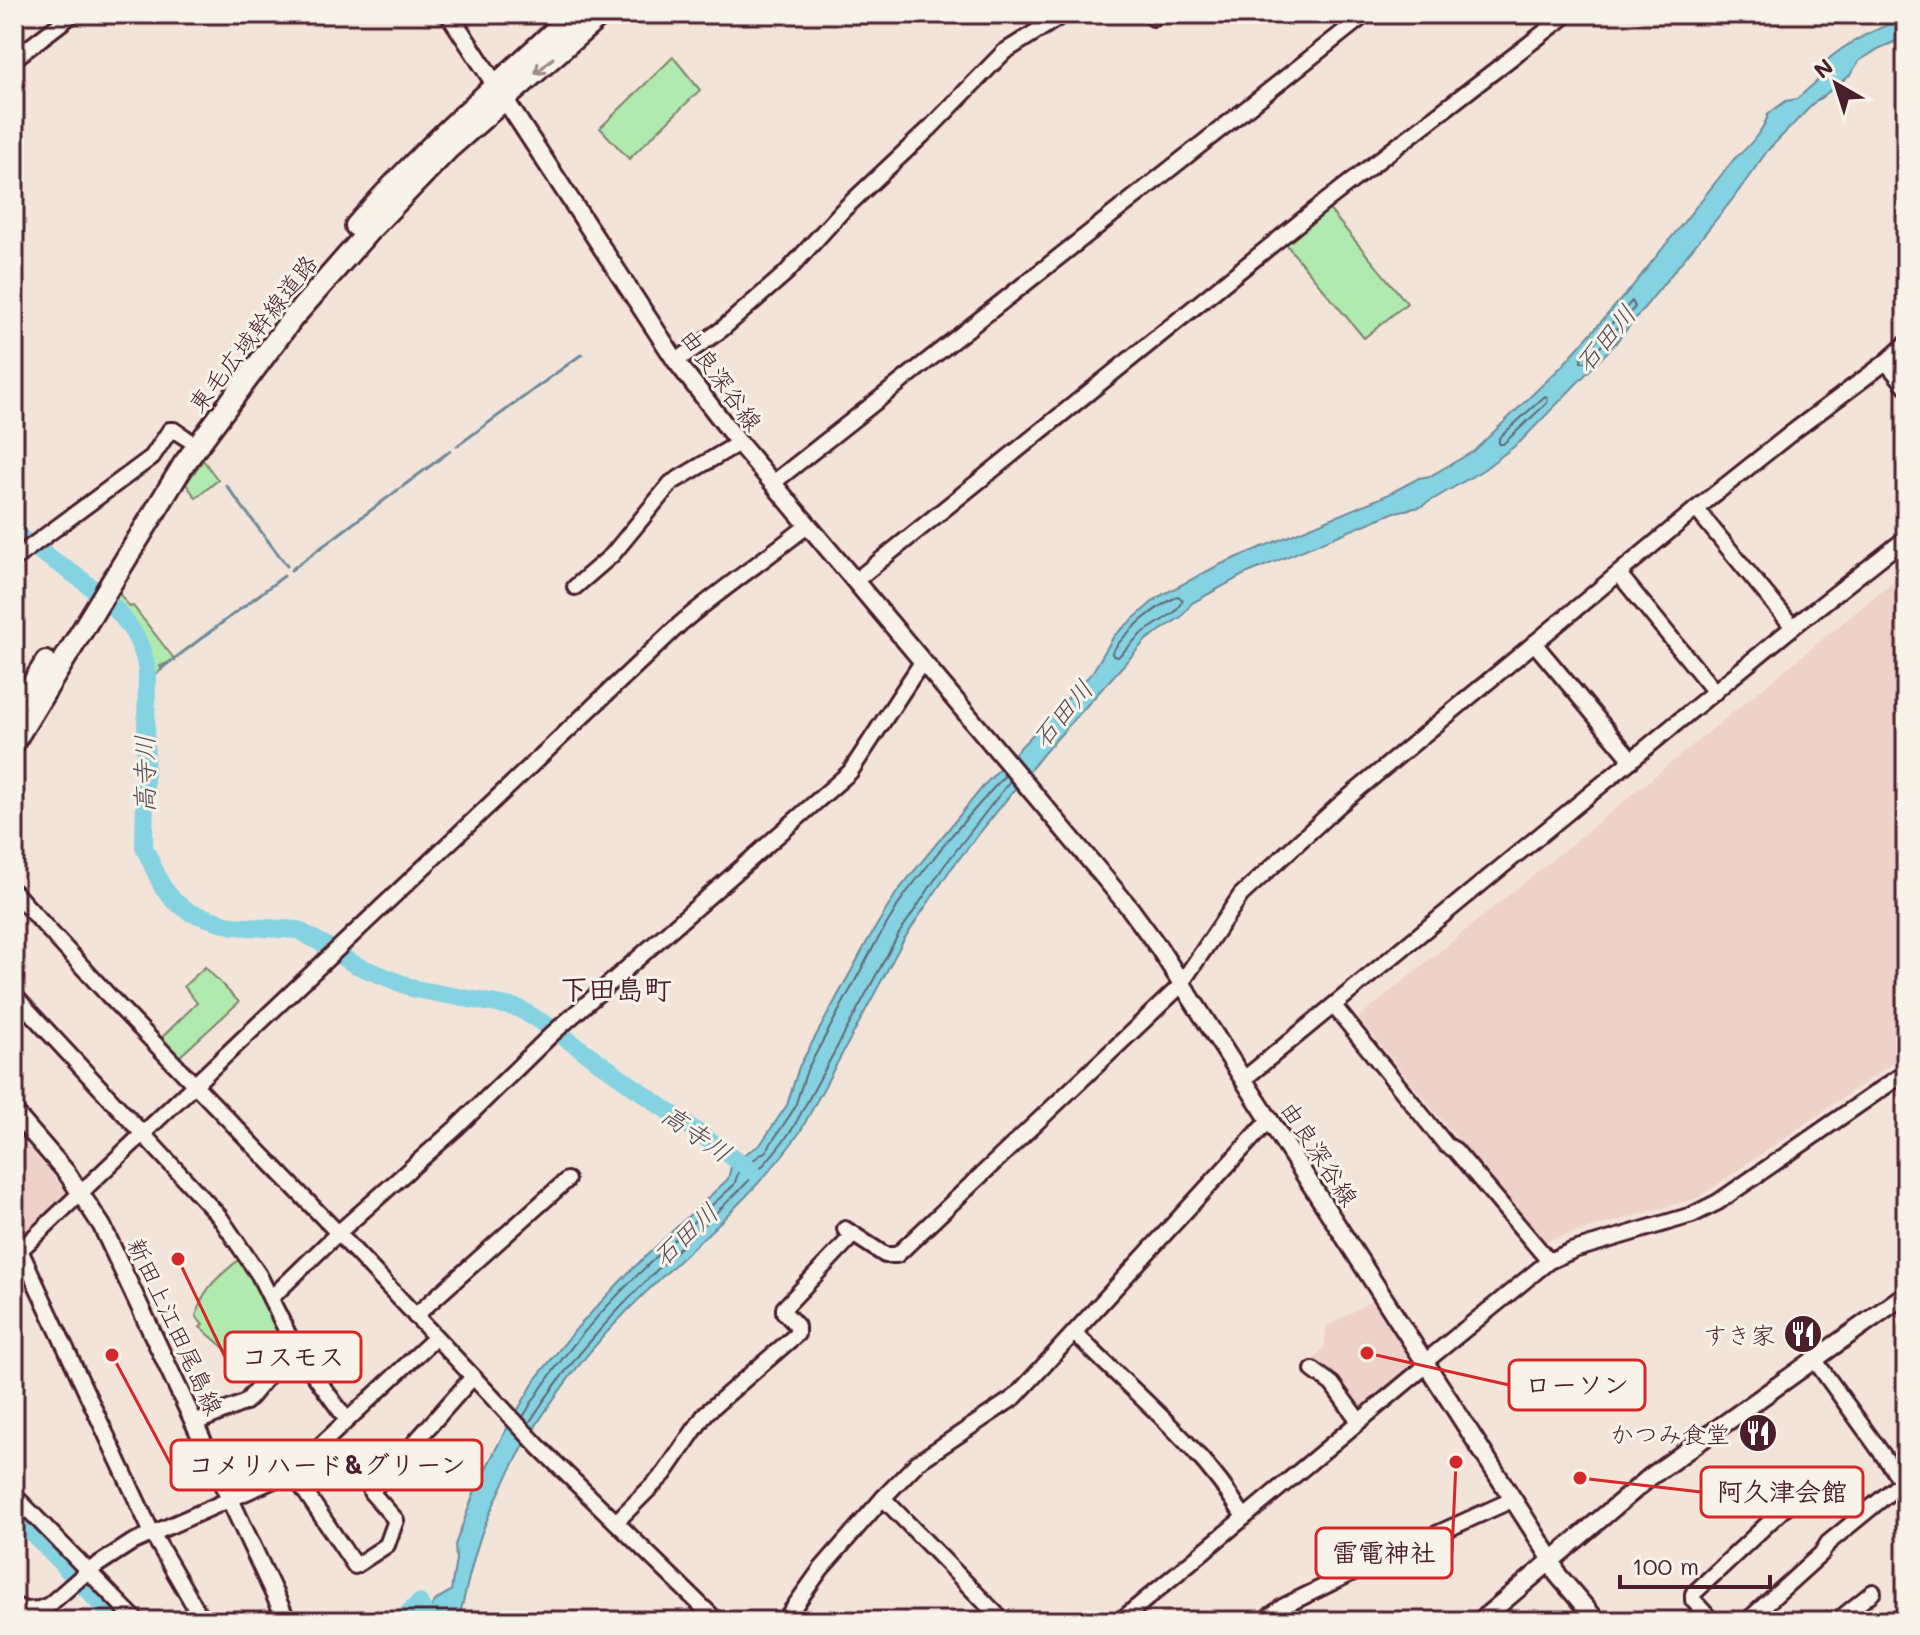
<svg xmlns="http://www.w3.org/2000/svg" width="1920" height="1635" font-family="Mali,'Klee One',sans-serif">
<style>
.built{fill:#eed2c9}
.green{fill:#b1eaae;stroke:#7e846c;stroke-width:2}
.water{fill:#85d3e2;stroke:#6d8b99;stroke-width:2}
.lines{fill:none;stroke-linecap:round;stroke-linejoin:round}
.shore{stroke:#626774;stroke-width:2}
.stream{stroke:#6d8b99;stroke-width:3}
.river{stroke:#85d3e2;stroke-width:18}
.minor-casing{stroke:#4a1f2b;stroke-width:20}
.major-casing{stroke:#4a1f2b;stroke-width:22}
.highway-casing{stroke:#4a1f2b;stroke-width:26}
.minor{stroke:#f7f3e8;stroke-width:14}
.major{stroke:#f7f3e8;stroke-width:16}
.highway{stroke:#f7f3e8;stroke-width:20}
.oneway{stroke:#a0898a}
.labels{text-anchor:middle;dominant-baseline:central;stroke-width:6;stroke-linejoin:round;paint-order:stroke}
.street-label{font-size:24px;fill:#4a1f2b;stroke:#f7f3e8}
.poi-label{font-size:24px;fill:#4a1f2b;stroke:#f7f3e8;text-anchor:end}
.water-label{font-size:26px;font-style:italic;fill:#594c59;stroke:#f7f3e8}
.quarter-label{font-size:28px;font-weight:bold;fill:#4a1f2b;stroke:#f7f3e8}
.leader{fill:none;stroke:#d62828;stroke-width:3}
.callout-dot{fill:#d62828;stroke:#f7f3e8;stroke-width:3}
.callout{fill:#f7f3e8;stroke:#d62828;stroke-width:3}
.callout-label{font-size:26px;text-anchor:middle;font-weight:bold;fill:#4a1f2b}
</style>
<rect width="100%" height="100%" fill="#f3e4da"/>
<filter id="ink" filterUnits="userSpaceOnUse"><feTurbulence type="fractalNoise" baseFrequency=".0125" numOctaves="2"/><feDisplacementMap in="SourceGraphic" scale="16" xChannelSelector="R" yChannelSelector="G"/><feConvolveMatrix kernelMatrix="1 2 1 2 8 2 1 2 1" color-interpolation-filters="sRGB"/></filter>
<g filter="url(#ink)">
<g class="built">
<polygon points="1906,571 1906,1054 1698,1198 1542,1242 1358,1018"/>
<polygon points="14,1130 66,1191 65,1199 14,1247"/>
<polygon points="1378,1297 1419,1365 1360,1415 1311,1364 1325,1345 1326,1327"/>
</g>
<g class="green">
<polygon points="673,57 700,90 629,159 600,128"/>
<polygon points="1327,207 1407,303 1364,338 1284,242"/>
<polygon points="203,460 218,480 196,498 186,484"/>
<polygon points="118,592 130,607 133,606 175,660 160,666 162,670 154,675 152,789 156,793 154,794 154,799 149,800 150,657 136,628 124,610 114,602"/>
<polygon points="205,967 239,1002 178,1058 160,1039 197,1003 184,986"/>
<path d="M244,1255L288,1342L259,1378L200,1327L203,1325L196,1316C204,1284 221,1276 244,1255Z"/>
</g>
<path class="water" d="M1906,17V37L1880,48L1859,61L1850,75L1813,104L1768,150L1732,200L1613,346L1520,442L1483,470L1420,507L1395,512L1243,575L1192,603L1181,617L1146,640L1043,754L950,870L904,939L800,1132C752,1200 685,1252 627,1311C566,1373 517,1446 484,1527C472,1557 467,1590 458,1621H426C428,1605 437,1598 451,1591L456,1559L455,1545L476,1488L501,1439L537,1377L577,1328L629,1272L728,1179L731,1167L741,1156L760,1145L787,1105L799,1067L868,940L897,892L986,783L1092,673L1114,636L1158,597L1219,565L1385,496L1419,478L1430,476L1474,451L1562,366L1631,288L1735,158C1747,149 1765,129 1768,114L1786,101L1797,99L1825,74L1826,65H1822C1845,42 1877,29 1906,17Z"/>
<g class="lines">
<g class="shore">
<polygon points="1632,301 1635,307 1587,362 1581,362 1581,357"/>
<polygon points="1545,396 1548,399 1547,403 1503,444 1499,444 1499,438"/>
<path d="M1178,596L1183,600L1175,612L1141,634L1118,657L1113,656L1112,652C1127,630 1154,608 1178,596Z"/>
<path d="M523,1417C576,1326 657,1255 734,1185L739,1170L766,1151L794,1109L807,1070L875,944L903,897L952,835L1005,775"/>
<path d="M529,1423C572,1355 627,1299 684,1243C723,1206 762,1172 793,1128L898,935L944,866L1010,781"/>
</g>
<g class="stream">
<polyline points="457,446 582,354"/>
<polyline points="226,485 287,566"/>
<polyline points="291,570 450,451"/>
<polyline points="174,659 284,576"/>
<polyline points="161,669 171,661"/>
</g>
<g class="river">
<path d="M14,533C63,570 143,607 147,675L144,847L162,886L174,901L191,913L233,926L298,930L330,948"/>
<polyline points="342,957 356,965 415,989 518,1008 550,1027 752,1171"/>
<polyline points="14,1514 117,1621"/>
<polyline points="400,1621 419,1603 429,1621"/>
</g>
<g class="minor-casing">
<g id="minor">
<polyline points="1153,18 1159,14"/>
<polyline points="14,59 73,14"/>
<polyline points="676,361 721,330 786,273 843,210 929,129 1004,52 1064,14"/>
<polyline points="1886,362 1906,386"/>
<polyline points="773,483 1366,14"/>
<polyline points="1696,509 1793,627"/>
<polyline points="14,559 152,457 170,430 174,430 186,438"/>
<polyline points="1619,574 1715,692"/>
<polyline points="855,581 1326,201 1568,14"/>
<polyline points="575,587 612,555 671,483 739,443"/>
<polyline points="1534,643 1632,760"/>
<polyline points="14,892 108,995 338,1233 539,1447 717,1621"/>
<polyline points="14,995 219,1216 259,1275 296,1350 347,1420"/>
<polyline points="1334,1006 1446,1145 1455,1150 1549,1261"/>
<polyline points="1244,1079 1793,627 1906,538"/>
<polyline points="845,1229 885,1255 897,1255 1178,988 1241,895 1338,806 1696,509 1794,431 1886,362 1906,344"/>
<polyline points="14,1242 20,1250 152,1533 203,1621"/>
<path d="M14,1256L680,624C721,589 766,559 808,525"/>
<polyline points="271,1298 338,1233 456,1128 552,1034 850,772 922,662"/>
<polyline points="415,1316 567,1180"/>
<path d="M1075,1333C1134,1394 1200,1444 1244,1517"/>
<polyline points="1814,1359 1906,1487"/>
<polyline points="1313,1370 1332,1384 1359,1421"/>
<polyline points="195,1423 246,1402 294,1345"/>
<polyline points="292,1472 355,1566 387,1545 396,1520 371,1492 472,1378"/>
<polyline points="14,1495 137,1621"/>
<polyline points="883,1498 1003,1621"/>
<polyline points="616,1522 664,1474 706,1413 797,1334 797,1326 784,1312 784,1308 854,1234"/>
<polyline points="14,1605 25,1610 39,1609 49,1605 88,1571 131,1543 292,1472 435,1338"/>
<polyline points="784,1621 821,1569 883,1498 918,1462 1015,1397 1269,1120"/>
<polyline points="1120,1621 1422,1369 1426,1361 1549,1261 1574,1250 1692,1215 1718,1202 1906,1072"/>
<polyline points="1263,1621 1284,1606 1370,1564 1514,1499"/>
<polyline points="1712,1621 1693,1600 1693,1594 1809,1485"/>
<polyline points="1747,1621 1821,1554 1828,1543 1906,1479"/>
<polyline points="1837,1621 1873,1592"/>
</g>
</g>
<g class="major-casing">
<g id="major">
<polyline points="449,14 676,361 739,443 1129,907 1159,948 1552,1560 1557,1574 1597,1621"/>
<polyline points="14,1112 67,1173 102,1226 287,1621"/>
<polyline points="1480,1621 1650,1477 1906,1294"/>
</g>
</g>
<g class="highway-casing">
<g id="highway">
<path d="M356,226C422,149 499,83 573,14"/>
<polyline points="14,714 46,662"/>
<polyline points="14,742 184,464 291,320 369,231 448,149 602,14"/>
</g>
</g>
<use href="#minor" class="minor"/>
<use href="#major" class="major"/>
<use href="#highway" class="highway"/>
</g>
<defs><path id="oneway-shaft" d="M-6 0H5M1.5-3L5.5 0L1.5 3" fill="none" stroke-width="1.6" stroke-linecap="round" stroke-linejoin="round" transform="scale(2)"/></defs>
<use class="oneway" href="#oneway-shaft" transform="translate(544 66) rotate(138)"/>
</g>
<defs>
<g id="restaurant-disc" transform="scale(2)"><circle r="9.5" fill="#4a1f2b" stroke="#f7f3e8"/><path d="M-5-6h1v4h1v-4h1v4h1v-4h1v5L-1.5 .5V6h-2V.5L-5-1ZM5-6V6H3V1.5H1.5Q1.5-4 5-6Z" fill="#fff"/></g>
</defs>
<g fill-rule="evenodd">
<use href="#restaurant-disc" x="1803" y="1334"/>
<use href="#restaurant-disc" x="1758" y="1433"/>
</g>
<g class="labels">
<g class="street-label">
<text transform="translate(252 333) rotate(-52)">東毛広域幹線道路</text>
<text transform="translate(722 379) rotate(54)">由良深谷線</text>
<text transform="translate(1320 1153) rotate(57)">由良深谷線</text>
<text transform="translate(176 1326) rotate(65)">新田上江田尾島線</text>
</g>
<g class="poi-label">
<text x="1775" y="1334">すき家</text>
<text x="1730" y="1433">かつみ食堂</text>
</g>
<g class="water-label">
<text transform="translate(1605 338) rotate(-50)">石田川</text>
<text transform="translate(1062 713) rotate(-50)">石田川</text>
<text transform="translate(144 774) rotate(-90)">高寺川</text>
<text transform="translate(697 1133) rotate(35)">高寺川</text>
<text transform="translate(685 1234) rotate(-43)">石田川</text>
</g>
<g class="quarter-label">
<text x="616" y="988">下田島町</text>
</g>
</g>
<path class="leader" d="M178 1259L225 1357M1367 1353L1509 1385M112 1355L171 1465M1580 1478L1701 1492M1456 1462L1452 1553"/>
<g class="callout-dot">
<circle cx="178" cy="1259" r="8"/>
<circle cx="1367" cy="1353" r="8"/>
<circle cx="112" cy="1355" r="8"/>
<circle cx="1580" cy="1478" r="8"/>
<circle cx="1456" cy="1462" r="8"/>
</g>
<g class="callout">
<rect x="225" y="1332" width="136" height="50" rx="8"/>
<rect x="1509" y="1360" width="136" height="50" rx="8"/>
<rect x="171" y="1440" width="311" height="50" rx="8"/>
<rect x="1701" y="1467" width="162" height="50" rx="8"/>
<rect x="1316" y="1528" width="136" height="50" rx="8"/>
</g>
<g class="callout-label">
<text x="293" y="1366">コスモス</text>
<text x="1577" y="1394">ローソン</text>
<text x="327" y="1474">コメリハード&amp;グリーン</text>
<text x="1782" y="1501">阿久津会館</text>
<text x="1384" y="1562">雷電神社</text>
</g>
<rect width="1920" height="1635" fill="none" stroke="#f7f3e8" stroke-width="48"/>
<rect x="24" y="24" width="1872" height="1587" fill="none" stroke="#4a1f2b" stroke-width="3" filter="url(#ink)"/>
<g transform="translate(1836 84) rotate(321)" stroke="#f7f3e8" stroke-width="6" paint-order="stroke">
<path d="M0-6L14 30L0 20L-14 30Z" fill="#4a1f2b"/>
<text y="-12" font-size="22" font-weight="bold" text-anchor="middle" fill="#4a1f2b">N</text>
</g>
<path d="M1620 1575v12h150v-12" fill="none" stroke="#4a1f2b" stroke-width="4"/>
<text x="1632" y="1575" font-size="24" fill="#4a1f2b" stroke="#f7f3e8" stroke-width="6" paint-order="stroke">100 m</text>
</svg>
